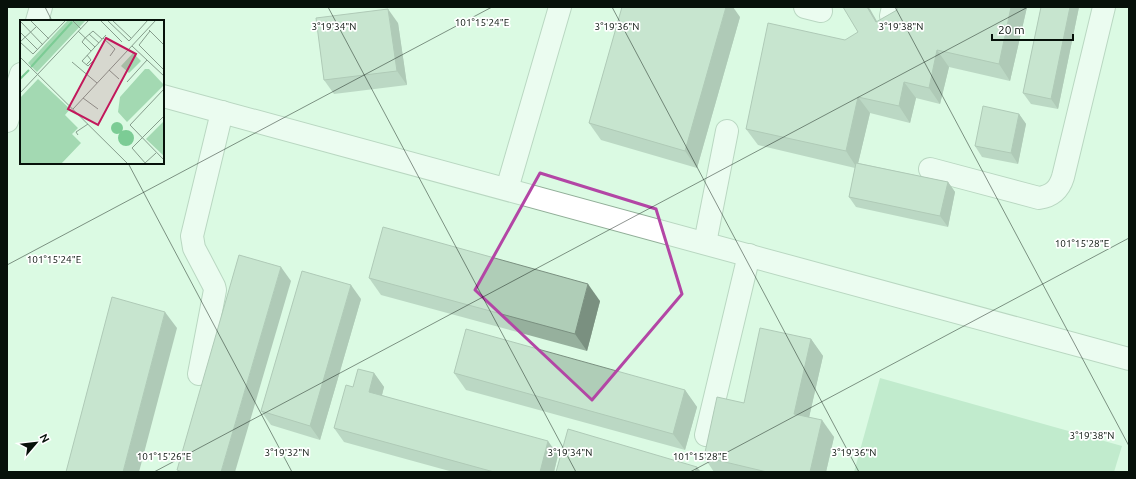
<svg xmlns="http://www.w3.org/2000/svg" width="1136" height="479" font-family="Ubuntu,sans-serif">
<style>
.green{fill:#a3d9b2}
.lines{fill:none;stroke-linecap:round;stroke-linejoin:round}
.minor-casing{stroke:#91ae98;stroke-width:24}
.minor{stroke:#fff;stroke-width:22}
.wall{fill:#96b09d}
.shaded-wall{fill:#7a9080}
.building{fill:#afcdb7;stroke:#7a9080}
.marked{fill:none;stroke:#b346a5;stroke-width:3;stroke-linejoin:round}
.ticks{fill:none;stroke:#07110a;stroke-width:1;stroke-opacity:0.45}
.inset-river{fill:none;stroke:#7ccc95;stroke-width:2}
.inset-road{fill:none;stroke:#869d8c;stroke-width:1}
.view{fill:#c2185b;fill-opacity:0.15;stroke:#c2185b;stroke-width:2}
.inset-edge{fill:none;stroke:#07110a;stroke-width:2}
.ticks-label{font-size:10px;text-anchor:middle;fill:#07110a;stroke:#fff;stroke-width:3.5;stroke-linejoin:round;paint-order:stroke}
</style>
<rect width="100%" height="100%" fill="#dbfae3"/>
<polygon class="green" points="880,378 1122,446 1114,472 854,472"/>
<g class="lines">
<g class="minor-casing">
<g id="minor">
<polyline points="805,7 821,11"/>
<polyline points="891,16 893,7"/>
<polyline points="37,21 41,7"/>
<polyline points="163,96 1129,359"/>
<polyline points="7,121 21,74"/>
<path d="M930,169L1039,198C1052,196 1059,190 1063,177L1104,7"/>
<polyline points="507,189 560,7"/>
<polyline points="705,243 727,131"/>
<polyline points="199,374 215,290 214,286 194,248 192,236 222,112"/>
<polyline points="706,435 749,255"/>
</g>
</g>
<use href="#minor" class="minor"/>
</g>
<g class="wall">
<polygon points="843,7 868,7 877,22 897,10 897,7 1027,7 1010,81 949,67 940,104 916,98 910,123 870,113 858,163 948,182 955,192 948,227 856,207 849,197 855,168 758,145 746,129 858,32"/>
<polygon points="1041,7 1079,7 1058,109 1031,104 1023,93"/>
<polygon points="740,17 697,168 601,140 589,123"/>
<polygon points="398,23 407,85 334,94 324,80"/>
<polygon points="1019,114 1026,124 1018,164 982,157 975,146"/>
<polygon points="369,278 600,301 587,351 381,295"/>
<polygon points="361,299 320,440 271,425 261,411"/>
<polygon points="811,339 823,356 809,417 834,437 826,472 714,472 704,457 744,403"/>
<polygon points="374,373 384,387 382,395 558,455 554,472 453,472 344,442 334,428 353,387"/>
<polygon points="454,373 685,390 697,407 685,450 466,390"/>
</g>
<g class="shaded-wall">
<polygon points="726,7 733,7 740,17 697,168 685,151"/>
<polygon points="867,7 868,7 870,9 887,39 876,22"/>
<polygon points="1011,7 1027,7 1010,81 999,64"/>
<polygon points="1070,7 1079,7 1058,109 1051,99"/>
<polygon points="388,9 398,23 407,85 397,71"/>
<polygon points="937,50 949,67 940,104 929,88"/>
<polygon points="904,82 916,98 910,123 899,106"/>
<polygon points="858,97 870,113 857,168 846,151"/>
<polygon points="1019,114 1026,124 1018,164 1011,153"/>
<polygon points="948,182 955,192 948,227 940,216"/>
<polygon points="281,267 291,281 235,472 221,472"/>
<polygon points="588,284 600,301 587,351 575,334"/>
<polygon points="351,285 361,299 320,440 310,426"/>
<polygon points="165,312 177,328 139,472 123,472"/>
<polygon points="811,339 823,356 806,431 794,414"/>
<polygon points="374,373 384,387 379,406 369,392"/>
<polygon points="685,390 697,407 685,450 673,434"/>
<polygon points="822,420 834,437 826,472 810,472"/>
<polygon points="548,441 558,455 554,472 540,472"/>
<polygon points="697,467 701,472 695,472"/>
</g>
<g class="building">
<polygon points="622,7 726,7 685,151 589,123"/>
<polygon points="843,7 867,7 876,22 897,10 897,7 1011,7 999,64 937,50 929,88 904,82 899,106 858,97 846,151 746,129 768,23 845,40 858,32"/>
<polygon points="1041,7 1070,7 1051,99 1023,93"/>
<polygon points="388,9 397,71 324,80 316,18"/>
<polygon points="983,106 1019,114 1011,153 975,146"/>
<polygon points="856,163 948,182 940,216 849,197"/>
<polygon points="383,227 588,284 575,334 369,278"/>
<polygon points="239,255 281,267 221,472 182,472 177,470"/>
<polygon points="302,271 351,285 310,426 261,411"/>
<polygon points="112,297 165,312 123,472 66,472"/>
<polygon points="760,328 811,339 794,414 822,420 810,472 767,472 704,457 717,397 744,403"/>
<polygon points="466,329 685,390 673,434 454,373"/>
<polygon points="358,369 374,373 369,392 548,441 540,472 494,472 334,428 346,385 353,387"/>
<polygon points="568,429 697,467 695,472 556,472"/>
</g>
<path d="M0 0H1136V479H0ZM540,173L656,209L682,294L592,400L475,290Z" fill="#dbfae3" fill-opacity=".55" fill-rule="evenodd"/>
<path class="marked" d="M540,173L656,209L682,294L592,400L475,290Z"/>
<path class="ticks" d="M45,7L52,21M328,7L576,472M612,7L859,472M895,7L1129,446M128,163L292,472M7,265L492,7M7,469L8,472M154,472L1028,7M690,472L1129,238"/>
<g transform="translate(20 20)">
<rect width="144" height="144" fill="#dbfae3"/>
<path d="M48,0H66L17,52L8,43ZM113,33L121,41L109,53L101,46ZM125,49H129L144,65L107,102L98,92L100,77ZM18,59L50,89L45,95L58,108L52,114L61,123L41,144H0V78ZM143,102L144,103V136L126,119Z" fill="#a3d9b2"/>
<path d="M91 108a6 6 0 1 1 12 0a6 6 0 1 1-12 0ZM98 118a8 8 0 1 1 16 0a8 8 0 1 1-16 0Z" fill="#7ccc95"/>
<path class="inset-river" d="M11,47L52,2M0,59L9,50"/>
<path class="inset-road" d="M10,0L29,19M52,0L61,9M80,0L102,22M87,0L109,21L128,0M92,0L111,18M0,1L23,25M129,10L144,25M58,11L75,27M130,11L119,25L144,50M0,12L18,30M69,14L79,23M83,18L95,29L90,36M0,22L13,34L46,0M0,22L16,7M112,26L144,56M71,31L62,22L65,18L73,11L82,19M0,37L108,144M76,38L68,46L62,41L86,15M52,42L77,63M66,45L71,40L67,35M89,50L99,59M107,62L127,40M144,69L110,105L144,140M0,73L69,0M63,78L78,89M53,89L136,0M58,115L56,112L68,104M125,143L136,133M126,144L112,128L144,96"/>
<path class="view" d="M86,18L116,34L78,105L48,89Z"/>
<rect width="144" height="144" class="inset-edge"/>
</g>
<g class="ticks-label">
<text x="482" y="26">101°15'24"E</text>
<text x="334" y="30">3°19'34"N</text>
<text x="617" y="30">3°19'36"N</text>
<text x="901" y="30">3°19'38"N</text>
<text x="1082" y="247">101°15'28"E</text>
<text x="54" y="263">101°15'24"E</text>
<text x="1092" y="439">3°19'38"N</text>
<text x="287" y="456">3°19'32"N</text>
<text x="570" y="456">3°19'34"N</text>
<text x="854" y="456">3°19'36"N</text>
<text x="164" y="460">101°15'26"E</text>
<text x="700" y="460">101°15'28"E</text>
</g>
<rect width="1136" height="479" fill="none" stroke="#07110a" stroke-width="16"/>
<g transform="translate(36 443) rotate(62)" stroke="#ffffff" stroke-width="3" paint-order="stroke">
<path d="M0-3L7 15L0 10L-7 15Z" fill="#07110a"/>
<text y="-6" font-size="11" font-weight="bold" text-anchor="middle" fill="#07110a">N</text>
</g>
<path d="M992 34v6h81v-6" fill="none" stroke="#07110a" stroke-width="2"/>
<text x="998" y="34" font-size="12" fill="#07110a" stroke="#ffffff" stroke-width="3" paint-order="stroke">20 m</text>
</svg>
